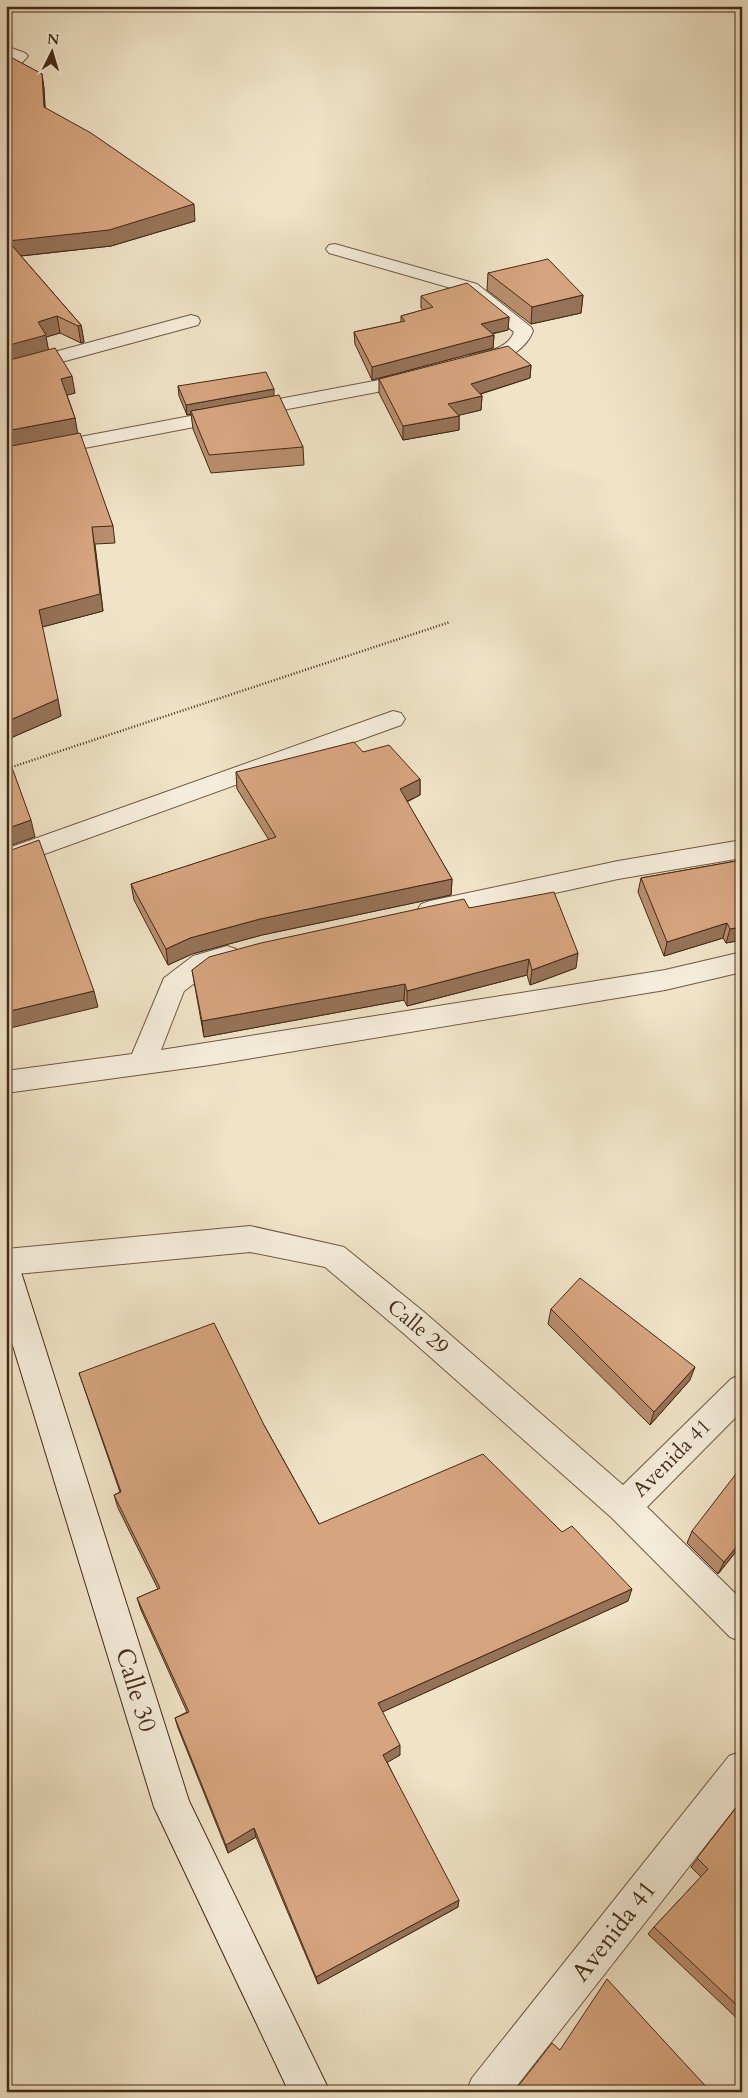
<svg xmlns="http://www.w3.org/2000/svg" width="748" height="2098" font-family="Cardo,serif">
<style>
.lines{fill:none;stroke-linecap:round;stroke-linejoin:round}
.service-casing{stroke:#705843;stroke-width:2}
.minor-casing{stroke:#705843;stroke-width:2}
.secondary-casing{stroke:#452a17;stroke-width:2}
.path{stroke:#452a17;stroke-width:2.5;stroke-dasharray:1 2;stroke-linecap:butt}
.service{fill:#f5eddb;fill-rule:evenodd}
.minor{fill:#f5eddb;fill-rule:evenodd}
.secondary{fill:#f5eddb;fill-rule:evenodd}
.wall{fill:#b88d6c;stroke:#452a17}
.shaded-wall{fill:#967358;stroke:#452a17}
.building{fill:#d6a47e;stroke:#452a17}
.labels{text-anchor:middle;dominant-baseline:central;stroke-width:4;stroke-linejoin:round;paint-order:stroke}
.street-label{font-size:21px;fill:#452a17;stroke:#f5eddb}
.near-street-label{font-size:25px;fill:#452a17;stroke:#f5eddb}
</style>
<rect width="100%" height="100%" fill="#f0e3c7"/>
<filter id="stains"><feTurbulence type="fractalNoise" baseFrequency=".004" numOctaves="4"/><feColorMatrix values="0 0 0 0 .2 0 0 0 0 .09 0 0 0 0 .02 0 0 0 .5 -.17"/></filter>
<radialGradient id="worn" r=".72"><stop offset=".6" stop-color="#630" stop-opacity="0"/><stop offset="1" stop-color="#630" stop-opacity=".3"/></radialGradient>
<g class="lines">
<g class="service-casing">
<g id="service">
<path d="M335,244L477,284L531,327L533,331C525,353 493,369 470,363L468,359L470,355C486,351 507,350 514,332L465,292L329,253L326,249L329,245Z"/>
<polygon points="191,315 198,317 200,321 198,325 6,377 6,365"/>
<polygon points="414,371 421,373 424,377 421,381 393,389 6,463 6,451 390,378"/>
</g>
</g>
<g class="minor-casing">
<g id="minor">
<polygon points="6,46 25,53 28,56 20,65 6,70 6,60 11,58 6,56"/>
<polygon points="393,711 401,713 405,719 401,725 6,868 6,849"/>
<polygon points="742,840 742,858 618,879 430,921 421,918 417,911 421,904 430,901 618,861"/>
<polygon points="227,946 236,949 240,956 236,963 211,971 184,991 161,1050 665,970 742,952 742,972 665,990 210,1065 6,1093 6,1071 132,1054 164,978 193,956"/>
<polygon points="250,1226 344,1247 424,1312 623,1485 731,1379 742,1374 742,1411 647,1507 742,1600 742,1642 730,1637 612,1518 402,1332 325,1267 250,1252 6,1275 6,1249"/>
<polygon points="742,1751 742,1799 512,2092 466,2092 472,2078 729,1756"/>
</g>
</g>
<g class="secondary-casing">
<polygon id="secondary" points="6,1259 17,1263 21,1272 189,1801 330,2092 289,2092 154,1807 6,1323"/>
</g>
<polyline class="path" points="6,769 450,622"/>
<use href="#service" class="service"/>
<use href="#minor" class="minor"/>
<use href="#secondary" class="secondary"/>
</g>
<g class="wall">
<polygon points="6,55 42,74 44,89 45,108 195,221 111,246 21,256 81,325 84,342 81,343 60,333 46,337 48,350 75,393 67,395 75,418 77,434 113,526 115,543 95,544 103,611 42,627 61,716 6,740"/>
<polygon points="488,273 583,295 581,313 531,324 487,290"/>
<polygon points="421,296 509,317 508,330 492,334 494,335 493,348 372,380 355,344 354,332 401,322 401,316 423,310 421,308"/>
<polygon points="531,365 530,378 481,394 482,396 481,410 459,415 459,430 403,440 379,393 379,379"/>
<polygon points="178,386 274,396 303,447 304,465 211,473 193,429 191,414 187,415 179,396"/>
<polygon points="363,752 420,779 420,795 407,802 452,879 451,895 262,935 192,954 168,965 134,900 131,884 269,840 237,789 236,772"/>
<polygon points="742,860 742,940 726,943 723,938 664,956 638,892 641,878"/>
<polygon points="469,908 576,968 530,985 527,975 407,1006 404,1000 204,1037 192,970"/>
<polygon points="551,1309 690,1380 650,1425 548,1324"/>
<polygon points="79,1373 264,1425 319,1524 628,1601 382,1712 400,1755 387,1762 458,1907 318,1984 256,1837 228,1853 178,1728 175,1718 187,1712 141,1610 137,1598 158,1589 118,1508 114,1495 120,1492"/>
<polygon points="692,1531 742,1544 718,1574 687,1543"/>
<polygon points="742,1800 742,2023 648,1934 654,1927 701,1877 691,1867"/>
</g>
<g class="shaded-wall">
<polygon points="42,74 44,89 46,123 44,107"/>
<polygon points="194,204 195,221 111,246 11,257 8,241"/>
<polygon points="583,295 581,313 531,324 532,307"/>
<polygon points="57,316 60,333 46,337 49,352 6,363 6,346 38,322"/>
<polygon points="509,317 508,330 480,336 481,324"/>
<polygon points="81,325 84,342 81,343 78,326"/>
<polygon points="494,335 493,348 372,380 372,367"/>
<polygon points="531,365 530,378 470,397 471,384"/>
<polygon points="72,376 75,393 64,396 61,379"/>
<polygon points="274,389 274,398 191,411 191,414 187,415 186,405"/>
<polygon points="482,396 481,410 448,418 448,404"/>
<polygon points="459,416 459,430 403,440 403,426"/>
<polygon points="75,418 78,435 6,449 6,431"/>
<polygon points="92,527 103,611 42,627 39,610"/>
<polygon points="58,699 61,716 6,740 6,722"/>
<polygon points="420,779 420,795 399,805 400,789"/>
<polygon points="31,820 35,837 6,847 6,829"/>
<polygon points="452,879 451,895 262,935 192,954 168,965 166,949 190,938 260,919"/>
<polygon points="727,923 723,938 664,956 667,942"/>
<polygon points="742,927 742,940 726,943 730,929"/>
<polygon points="578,953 576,968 530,985 532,970"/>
<polygon points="529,959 527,975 407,1006 407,991"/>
<polygon points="405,984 404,1000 204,1037 202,1021"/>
<polygon points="94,991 98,1007 6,1029 6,1012"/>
<polygon points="695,1367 690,1380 650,1425 654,1412"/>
<polygon points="742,1540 742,1544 718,1574 724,1562"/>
<polygon points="632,1589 628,1601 378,1714 378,1703"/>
<polygon points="400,1745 400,1755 383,1765 383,1755"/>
<polygon points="254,1828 256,1837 228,1853 226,1845"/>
<polygon points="459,1900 458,1907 318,1984 316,1977"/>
</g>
<g class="building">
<polygon points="6,55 7,55 42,74 44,107 91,133 194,204 109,230 8,241 81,325 78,326 57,316 38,322 46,335 6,346"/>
<polygon points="548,259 583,295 532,307 488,273"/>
<polygon points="467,283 509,317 481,324 494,335 372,367 354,332 405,321 401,316 433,307 421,296"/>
<polygon points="508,346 531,365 471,384 482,396 448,404 459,416 403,426 379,379"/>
<polygon points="55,348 72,376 61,379 75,418 6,431 6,361"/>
<polygon points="266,372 274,389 186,405 178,386"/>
<polygon points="279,395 303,447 209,455 191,411"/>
<polygon points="80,433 113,526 92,527 100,594 39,610 58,699 6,722 6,447"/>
<polygon points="354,742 363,752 389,745 420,779 400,789 452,879 260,919 190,938 166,949 131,884 276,837 236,772"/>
<polygon points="6,751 31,820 6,829"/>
<polygon points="39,840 94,991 6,1012 6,852"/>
<polygon points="742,860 742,927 730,929 727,923 667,942 641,878"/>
<polygon points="554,892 578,953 532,970 529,959 407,991 405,984 202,1021 192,970 209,957 261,943 464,899 469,908"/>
<polygon points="580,1278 695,1367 654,1412 551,1309"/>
<polygon points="214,1323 264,1425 319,1524 483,1454 562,1532 572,1526 632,1589 378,1703 400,1745 383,1755 459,1900 316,1977 254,1828 226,1845 175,1718 189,1712 137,1598 160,1588 114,1495 121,1492 79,1373"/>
<polygon points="742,1466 742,1540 724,1562 692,1531"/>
<polygon points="742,1800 742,2010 654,1927 708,1869 697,1858"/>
<polygon points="607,1979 711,2092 505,2092 506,2090 516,2089 552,2043 560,2050"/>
</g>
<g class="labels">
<g class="street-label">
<text transform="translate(418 1327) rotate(40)">Calle 29</text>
<text transform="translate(672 1458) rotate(-45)">Avenida 41</text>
</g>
<g class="near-street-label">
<text transform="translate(136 1690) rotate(73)">Calle 30</text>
<text transform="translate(614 1931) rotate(-52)">Avenida 41</text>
</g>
</g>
<rect width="748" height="2098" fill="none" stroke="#f0e3c7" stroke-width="25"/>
<rect x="8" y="8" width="733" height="2083" fill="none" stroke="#452a17" stroke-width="2.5"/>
<rect x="12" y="12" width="723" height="2073" fill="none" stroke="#452a17"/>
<g transform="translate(52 52) rotate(5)" stroke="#f5eddb" stroke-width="4" paint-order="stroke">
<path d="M0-4L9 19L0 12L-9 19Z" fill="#452a17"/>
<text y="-8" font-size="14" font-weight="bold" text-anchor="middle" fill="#452a17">N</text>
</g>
<rect width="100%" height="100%" filter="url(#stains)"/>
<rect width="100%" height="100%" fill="url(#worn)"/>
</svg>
